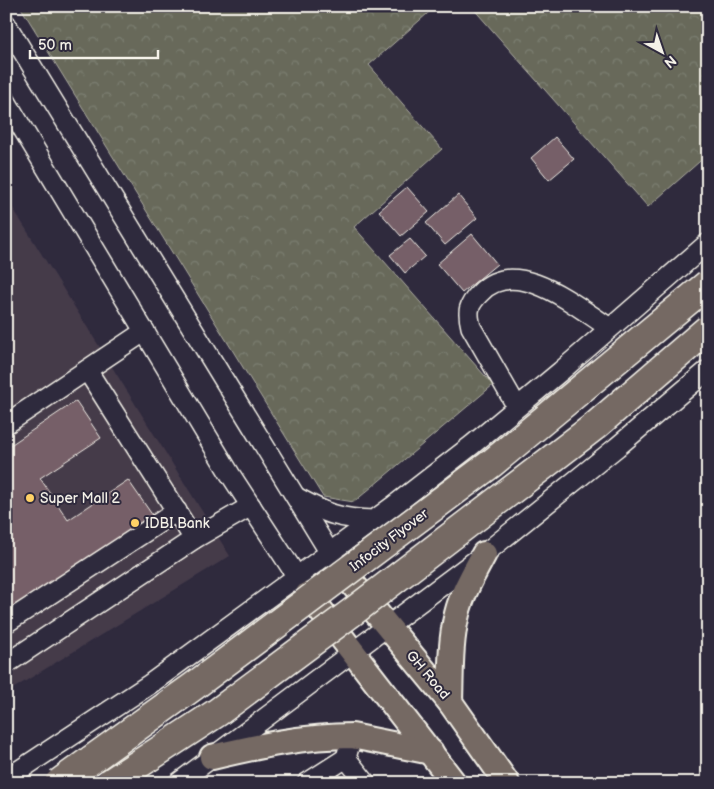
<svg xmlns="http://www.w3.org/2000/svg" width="714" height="789" font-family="'Balsamiq Sans',sans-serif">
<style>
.built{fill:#443a4a}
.forest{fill:url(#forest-crowns);stroke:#aeada1}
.building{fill:#765e68;stroke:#f4f1e8}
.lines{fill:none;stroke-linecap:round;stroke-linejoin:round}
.minor-casing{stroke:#f4f1e8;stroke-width:22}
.major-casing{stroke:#f4f1e8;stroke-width:28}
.minor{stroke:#2f2a3d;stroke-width:19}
.major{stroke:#756964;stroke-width:24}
.highway-bridge-casing{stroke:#f4f1e8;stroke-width:31;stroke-linecap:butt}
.highway-bridge{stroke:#756964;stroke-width:28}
.poi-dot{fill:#ffd166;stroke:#2f2a3d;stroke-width:2}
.labels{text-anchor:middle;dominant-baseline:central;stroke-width:4;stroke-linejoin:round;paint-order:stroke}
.poi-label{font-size:14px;fill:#f4f1e8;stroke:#2f2a3d;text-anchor:start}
.street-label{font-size:14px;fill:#f4f1e8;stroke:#2f2a3d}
</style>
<defs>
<pattern id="forest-crowns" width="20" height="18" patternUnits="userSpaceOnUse" patternTransform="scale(1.25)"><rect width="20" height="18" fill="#67695a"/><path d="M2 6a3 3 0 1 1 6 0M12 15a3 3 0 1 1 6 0" fill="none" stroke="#7d7f72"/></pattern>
</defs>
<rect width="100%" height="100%" fill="#2f2a3d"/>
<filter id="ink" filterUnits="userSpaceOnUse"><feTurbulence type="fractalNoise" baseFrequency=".02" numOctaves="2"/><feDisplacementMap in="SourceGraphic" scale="10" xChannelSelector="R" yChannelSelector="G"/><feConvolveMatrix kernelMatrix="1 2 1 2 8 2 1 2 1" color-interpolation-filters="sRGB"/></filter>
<g filter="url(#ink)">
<polygon class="built" points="6,197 230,556 6,693"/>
<g class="forest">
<polygon points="20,6 436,6 369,65 442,149 354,227 493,385 354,502 323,497"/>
<polygon points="471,6 708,6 708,154 648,207"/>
</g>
<g class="building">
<polygon points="555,137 574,159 549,180 531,158"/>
<polygon points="407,187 429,212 401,236 379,211"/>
<polygon points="458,195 477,218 445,245 426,223"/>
<polygon points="472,234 497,264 462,293 437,264"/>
<polygon points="410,239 425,256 405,273 390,255"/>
<polygon points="76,401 101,438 40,478 68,520 128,480 153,516 6,614 6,448"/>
</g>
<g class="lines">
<g class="minor-casing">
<g id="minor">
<polyline points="6,24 336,563"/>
<polyline points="6,101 230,474 303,586"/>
<polyline points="87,370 194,539"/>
<path d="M517,407L471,327C467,311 468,305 480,293C516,254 578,308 610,328"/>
<polyline points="6,424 145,331"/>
<path d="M296,497C327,514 339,519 375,520"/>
<polyline points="6,623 177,511"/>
<polyline points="6,664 194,539 251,506"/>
<polyline points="352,736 346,758 366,783"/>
<polyline points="6,779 150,684 392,507 472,445 561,371 708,243"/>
<polyline points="178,783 484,554 617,447 708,370"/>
<polyline points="307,783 346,758"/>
</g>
</g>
<g class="major-casing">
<g id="major">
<polyline points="342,571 450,702 507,783"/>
<polyline points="308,594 454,783"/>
<path d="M450,702C451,672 450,642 457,614C462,593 474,573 484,554"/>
<path d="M212,757C259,746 304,736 352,736L431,752"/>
</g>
</g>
<use href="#minor" class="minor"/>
<use href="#major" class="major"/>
<g class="highway-bridge-casing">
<g id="highway-bridge">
<polyline points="59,783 194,686 492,463 708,284"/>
<polyline points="110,783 218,712 355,610 595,426 708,329"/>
</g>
</g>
<use href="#highway-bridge" class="highway-bridge"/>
</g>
</g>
<g class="poi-dot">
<circle cx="30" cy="498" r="5"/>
<circle cx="135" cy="523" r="5"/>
</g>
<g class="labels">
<g class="poi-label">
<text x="40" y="498">Super Mall 2</text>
<text x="145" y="523">IDBI Bank</text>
</g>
<g class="street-label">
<text transform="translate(389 540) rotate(-37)">Infocity Flyover</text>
<text transform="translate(428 675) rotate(50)">GH Road</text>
</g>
</g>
<rect width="714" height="789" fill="none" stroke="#2f2a3d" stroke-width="25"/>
<rect x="12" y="12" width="689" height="764" fill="none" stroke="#f4f1e8" stroke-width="2" filter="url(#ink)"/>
<g transform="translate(662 52) rotate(140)" stroke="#2f2a3d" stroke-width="4" paint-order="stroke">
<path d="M0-4L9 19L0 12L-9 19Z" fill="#f4f1e8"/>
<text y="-8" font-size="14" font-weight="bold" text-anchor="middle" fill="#f4f1e8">N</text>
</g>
<path d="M30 50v8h128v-8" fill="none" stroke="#f4f1e8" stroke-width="2.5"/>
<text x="38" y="50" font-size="15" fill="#f4f1e8" stroke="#2f2a3d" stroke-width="4" paint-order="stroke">50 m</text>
</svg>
